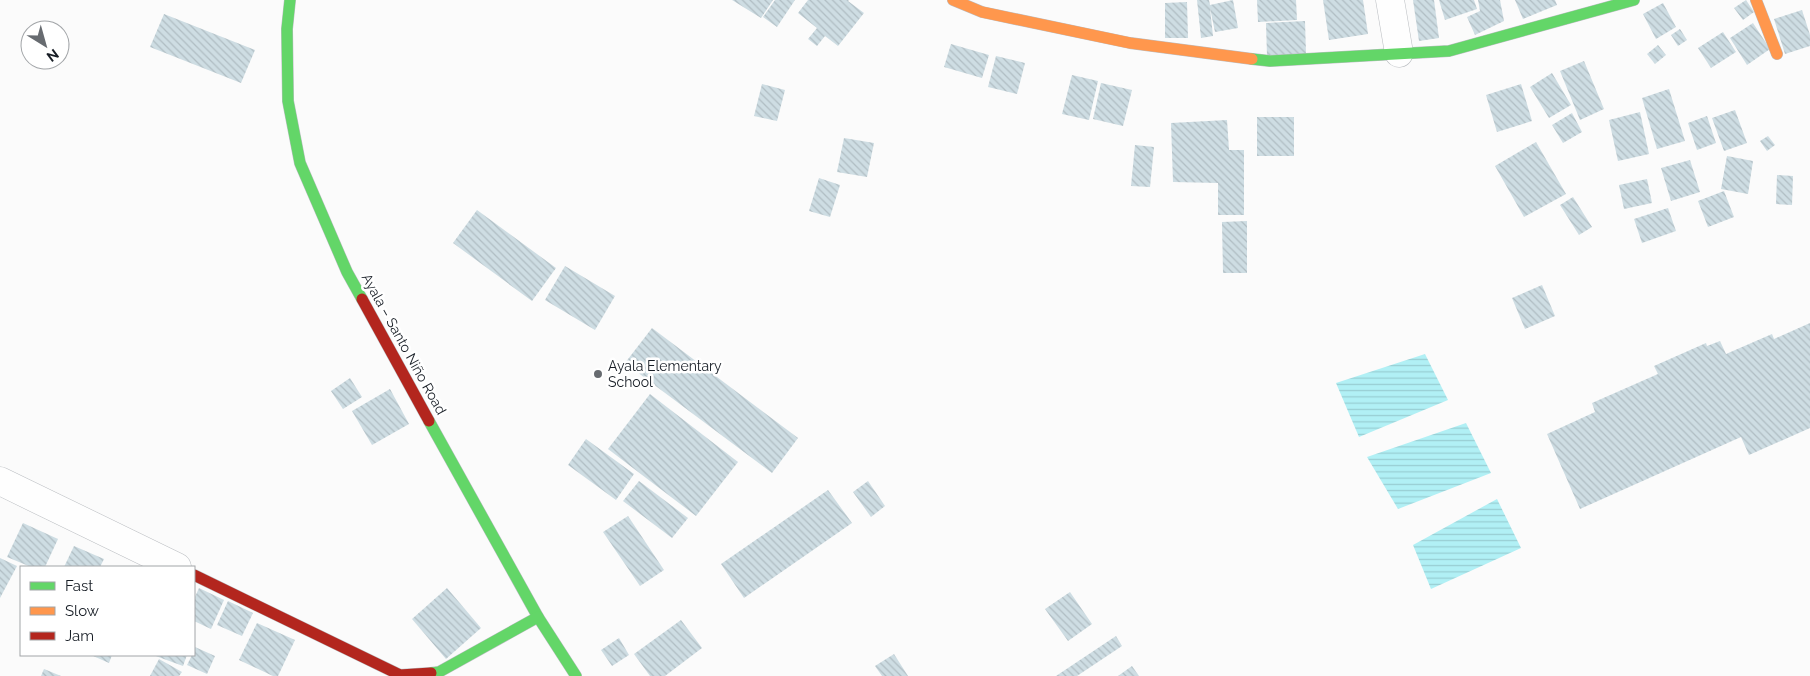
<svg xmlns="http://www.w3.org/2000/svg" width="1810" height="676" font-family="Raleway,sans-serif">
<style>
.water{fill:url(#water-rules)}
.building{fill:url(#building-back-hatch)}
.lines{fill:none;stroke-linecap:round;stroke-linejoin:round}
.street-casing{stroke:#bbbec2;stroke-width:29}
.fast-casing{stroke:#bbbec2;stroke-width:12}
.slow-casing{stroke:#bbbec2;stroke-width:12}
.jam-casing{stroke:#bbbec2;stroke-width:12}
.street{stroke:#fefefe;stroke-width:28}
.fast{stroke:#63d668;stroke-width:11}
.slow{stroke:#ff974d;stroke-width:11}
.jam{stroke:#b3261e;stroke-width:11}
.poi-dot{fill:#676b70;stroke:#fff;stroke-width:2}
.labels{text-anchor:middle;dominant-baseline:central;stroke-width:5;stroke-linejoin:round;paint-order:stroke}
.street-label{font-size:14px;fill:#171d25;stroke:#fff}
.poi-label{font-size:14px;fill:#171d25;stroke:#fff;text-anchor:start}
</style>
<defs>
<pattern id="water-rules" width="6" height="5" patternUnits="userSpaceOnUse" patternTransform="scale(1.25)"><rect width="6" height="5" fill="#b1f0f5"/><path d="M0 2.5h6" fill="none" stroke="#98cdd2"/></pattern>
<pattern id="building-back-hatch" width="6" height="6" patternUnits="userSpaceOnUse" patternTransform="scale(1.25)"><rect width="6" height="6" fill="#cedde3"/><path d="M-1 5l2 2M0 0l6 6M5-1l2 2" fill="none" stroke="#b0bdc3"/></pattern>
</defs>
<rect width="100%" height="100%" fill="#fbfbfb"/>
<g class="water">
<polygon points="1425,354 1448,400 1359,437 1336,383"/>
<polygon points="1466,423 1491,473 1398,509 1367,457"/>
<polygon points="1497,499 1521,548 1431,589 1413,545"/>
</g>
<g class="building">
<polygon points="732,0 773,0 761,18"/>
<polygon points="775,0 795,0 777,27 763,17"/>
<polygon points="808,0 849,0 848,1 864,13 838,46 825,36 817,46 808,39 817,28 798,13"/>
<polygon points="1197,0 1209,0 1210,5 1233,0 1238,28 1215,32 1210,8 1213,36 1201,38"/>
<polygon points="1257,0 1296,0 1297,20 1258,22"/>
<polygon points="1323,0 1363,0 1368,34 1329,40"/>
<polygon points="1413,0 1434,0 1439,38 1419,41"/>
<polygon points="1439,0 1474,0 1477,9 1445,20"/>
<polygon points="1478,0 1500,0 1504,21 1475,35 1467,17 1480,11"/>
<polygon points="1515,0 1555,0 1557,5 1523,19"/>
<polygon points="1746,0 1754,12 1743,20 1734,8"/>
<polygon points="1187,2 1188,38 1165,38 1165,3"/>
<polygon points="1663,3 1676,27 1656,39 1643,14"/>
<polygon points="1802,10 1810,35 1810,46 1785,54 1774,19"/>
<polygon points="164,14 255,50 241,83 150,47"/>
<polygon points="1305,21 1306,54 1267,56 1266,23"/>
<polygon points="1753,23 1770,49 1747,65 1730,38"/>
<polygon points="1680,29 1687,40 1678,46 1671,35"/>
<polygon points="1723,32 1736,52 1711,68 1698,48"/>
<polygon points="951,44 989,55 982,78 944,67"/>
<polygon points="1658,45 1666,55 1655,64 1647,54"/>
<polygon points="996,56 1025,63 1017,94 988,87"/>
<polygon points="1584,61 1604,109 1580,120 1560,71"/>
<polygon points="1552,73 1571,105 1549,118 1530,87"/>
<polygon points="1072,75 1098,81 1089,120 1062,114"/>
<polygon points="1101,83 1132,90 1123,126 1093,119"/>
<polygon points="762,84 785,90 777,121 754,116"/>
<polygon points="1521,84 1532,121 1497,132 1486,95"/>
<polygon points="1669,89 1685,141 1657,149 1642,98"/>
<polygon points="1735,110 1747,143 1724,151 1712,118"/>
<polygon points="1640,112 1649,154 1618,161 1609,120"/>
<polygon points="1572,113 1582,132 1563,143 1552,125"/>
<polygon points="1707,116 1716,143 1697,150 1688,123"/>
<rect x="1257" y="117" width="37" height="39"/>
<polygon points="1227,120 1229,150 1244,150 1244,215 1218,215 1218,183 1173,182 1171,123"/>
<polygon points="1768,136 1775,145 1767,151 1760,141"/>
<polygon points="844,138 874,143 867,177 837,172"/>
<polygon points="1536,142 1566,194 1524,217 1495,166"/>
<polygon points="1135,145 1154,147 1150,187 1131,186"/>
<polygon points="1727,156 1753,161 1748,194 1721,189"/>
<polygon points="1690,160 1700,192 1671,201 1661,168"/>
<polygon points="1777,175 1793,176 1792,205 1776,204"/>
<polygon points="819,178 840,185 830,217 809,211"/>
<polygon points="1647,179 1652,203 1624,209 1619,185"/>
<polygon points="1724,191 1734,217 1708,227 1698,201"/>
<polygon points="1573,197 1592,227 1579,235 1560,205"/>
<polygon points="1668,208 1676,231 1642,243 1634,219"/>
<polygon points="477,210 556,268 532,301 453,243"/>
<polygon points="1247,221 1247,273 1223,273 1222,222"/>
<polygon points="565,266 615,296 595,330 545,300"/>
<polygon points="1542,285 1555,316 1525,329 1512,298"/>
<polygon points="1810,323 1810,428 1749,455 1741,437 1580,509 1547,434 1595,412 1592,403 1658,374 1654,366 1706,343 1707,346 1720,341 1726,354 1772,334 1774,339"/>
<polygon points="652,328 798,438 772,473 625,363"/>
<polygon points="350,378 362,397 343,409 331,391"/>
<polygon points="390,389 409,424 372,445 352,411"/>
<polygon points="650,394 738,462 696,516 608,449"/>
<polygon points="586,439 634,474 616,500 568,465"/>
<polygon points="639,481 688,518 672,538 623,501"/>
<polygon points="868,481 885,506 871,517 853,492"/>
<polygon points="828,490 852,523 744,598 721,564"/>
<polygon points="628,516 664,570 640,586 603,532"/>
<polygon points="23,523 58,539 45,567 31,567 7,557"/>
<polygon points="74,546 104,559 100,567 64,567"/>
<polygon points="0,558 17,566 0,598"/>
<polygon points="199,588 224,600 211,629 194,621 194,599"/>
<polygon points="447,588 481,628 446,659 412,619"/>
<polygon points="1070,592 1092,624 1068,641 1045,609"/>
<polygon points="228,601 253,613 242,636 217,625"/>
<polygon points="681,620 702,648 665,676 650,676 634,654"/>
<polygon points="257,623 295,640 278,676 273,676 239,660"/>
<polygon points="1116,636 1122,646 1077,676 1056,676"/>
<polygon points="619,638 629,655 612,666 601,650"/>
<polygon points="195,647 215,656 207,674 187,665 192,655 194,655"/>
<polygon points="894,654 908,676 882,676 875,666"/>
<polygon points="91,655 112,655 109,663"/>
<polygon points="153,655 187,655 183,666"/>
<polygon points="159,659 182,672 179,676 150,676"/>
<polygon points="1132,666 1139,676 1118,676"/>
<polygon points="44,669 61,676 41,676"/>
</g>
<g class="lines">
<g class="street-casing">
<g id="street">
<polyline points="1390,0 1399,53"/>
<polyline points="0,481 177,567"/>
</g>
</g>
<g class="fast-casing">
<g id="fast">
<polyline points="290,0 287,29 288,101 300,163 347,272 362,299"/>
<polyline points="1252,59 1270,61 1449,51 1634,0"/>
<polyline points="429,421 538,617 576,676"/>
<polyline points="431,673 439,672 538,617"/>
</g>
</g>
<g class="slow-casing">
<g id="slow">
<polyline points="953,0 982,12 1130,43 1252,59"/>
<polyline points="1756,0 1777,54"/>
</g>
</g>
<g class="jam-casing">
<g id="jam">
<polyline points="362,299 429,421"/>
<polyline points="194,575 400,675 431,673"/>
</g>
</g>
<use href="#street" class="street"/>
<use href="#fast" class="fast"/>
<use href="#slow" class="slow"/>
<use href="#jam" class="jam"/>
</g>
<circle class="poi-dot" cx="598" cy="374" r="5"/>
<g class="labels">
<g class="street-label">
<text transform="translate(404 344) rotate(61)">Ayala – Santo Niño Road</text>
</g>
<g class="poi-label">
<text x="608" y="366">Ayala Elementary<tspan x="608" dy="16">School</tspan></text>
</g>
</g>
<rect x="20" y="566" width="175" height="90" fill="#ffffff" stroke="#a2a5a8"/>
<rect x="30" y="582" width="25" height="8" fill="#63d668" stroke="#a2a5a8"/>
<text x="65" y="591" font-size="15" fill="#171d25">Fast</text>
<rect x="30" y="607" width="25" height="8" fill="#ff974d" stroke="#a2a5a8"/>
<text x="65" y="616" font-size="15" fill="#171d25">Slow</text>
<rect x="30" y="632" width="25" height="8" fill="#b3261e" stroke="#a2a5a8"/>
<text x="65" y="641" font-size="15" fill="#171d25">Jam</text>
<g transform="translate(45 45) rotate(143)"><circle r="24" fill="#ffffff" stroke="#a2a5a8"/>
<path d="M0-4L9 19L0 12L-9 19Z" fill="#676b70"/>
<text y="-8" font-size="14" font-weight="bold" text-anchor="middle" fill="#171d25">N</text>
</g>
</svg>
